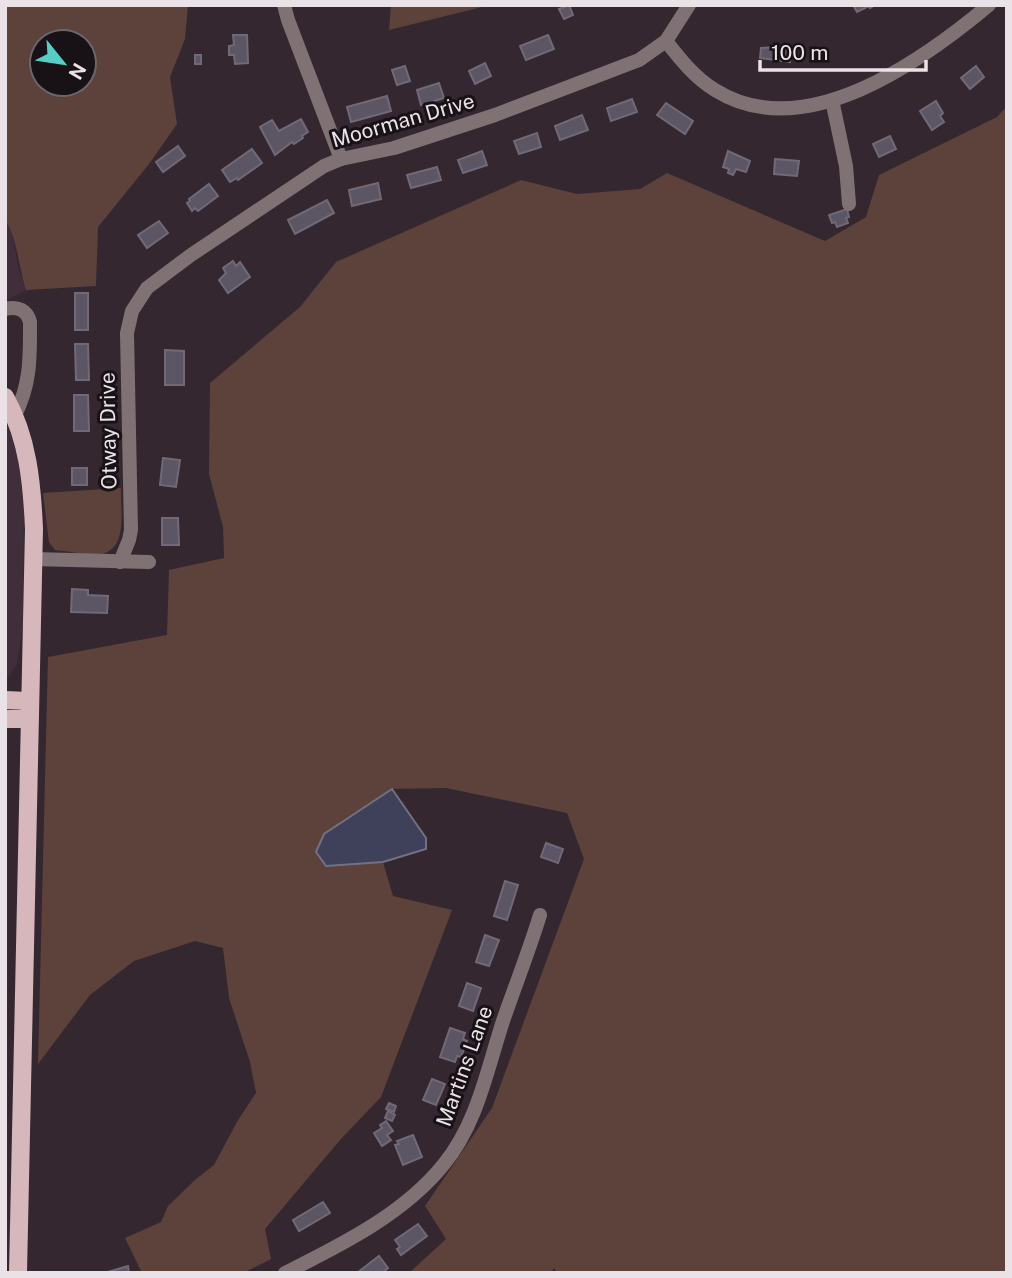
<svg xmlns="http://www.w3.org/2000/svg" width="1012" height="1278" font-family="'Public Sans',sans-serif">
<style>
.built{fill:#402e3b}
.green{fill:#5c423a;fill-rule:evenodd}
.water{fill:#3e4159;stroke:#727184;stroke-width:2}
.building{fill:#5c5563;stroke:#716978;stroke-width:2}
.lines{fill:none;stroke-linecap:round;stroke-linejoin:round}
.minor{stroke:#807274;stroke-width:14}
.major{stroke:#d6b8bc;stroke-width:18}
.labels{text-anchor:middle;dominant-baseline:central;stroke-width:6;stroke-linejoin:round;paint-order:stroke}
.street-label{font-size:21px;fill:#ebe2e8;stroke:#181216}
</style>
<rect width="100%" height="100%" fill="#342730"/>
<g class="built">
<polygon points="5,220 11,228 19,270 26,290 5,301"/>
<polygon points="5,419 19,460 24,508 23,625 17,664 5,682"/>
</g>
<g class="green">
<path d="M5,5H188L185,39L170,77L177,124L149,164L98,227L96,286L26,290C19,270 17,236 5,220ZM42,42H84V84H42Z"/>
<polygon points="391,5 490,5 389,30"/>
<polygon points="1007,106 1007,1273 557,1273 554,1268 551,1273 409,1273 446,1239 425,1206 492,1108 584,859 567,813 446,788 392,789 340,822 326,865 383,862 393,896 452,910 381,1097 340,1140 265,1229 271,1259 243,1273 142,1273 125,1238 161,1222 168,1206 195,1180 214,1165 238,1120 256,1093 250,1062 229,998 223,948 195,941 134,961 90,995 38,1064 48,657 167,635 169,570 224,558 223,527 209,474 210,383 300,307 336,262 521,180 577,194 640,189 667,173 825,241 866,217 879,175 997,117"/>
<path d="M121,488C120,509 129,550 100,554C86,556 69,551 55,550L49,542L43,493Z"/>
</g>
<polygon class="water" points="392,789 426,838 426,849 383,862 326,866 316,852 324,834"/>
<g class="building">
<polygon points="569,5 573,15 564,19 559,9"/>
<polygon points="853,5 875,5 870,8 869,6 857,12"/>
<polygon points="233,35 247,35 248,63 235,64 234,55 229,55 229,46 234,45"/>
<polygon points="548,35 554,49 526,60 520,46"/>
<polygon points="773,47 791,48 790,62 760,58 761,48"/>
<rect x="195" y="55" width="6" height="9"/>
<polygon points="485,63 491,76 475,84 469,71"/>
<polygon points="405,66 410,81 397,85 392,70"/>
<polygon points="976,66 984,77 970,89 961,78"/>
<polygon points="439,83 444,98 421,105 417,90"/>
<polygon points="387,96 391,111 351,122 347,107"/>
<polygon points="632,99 637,112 611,121 607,108"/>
<polygon points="936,101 943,113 940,116 944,122 932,130 920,111"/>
<polygon points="666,103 693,121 685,134 657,115"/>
<polygon points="582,115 588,130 560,140 555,126"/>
<polygon points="301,119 308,132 302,136 303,138 294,144 292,142 275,155 260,127 272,120 279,131"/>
<polygon points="537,133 541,147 519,154 514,141"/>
<polygon points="890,136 896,149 879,157 873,144"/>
<polygon points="178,146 185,156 163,172 156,162"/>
<polygon points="252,149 262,163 238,180 237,178 230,182 222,170"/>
<polygon points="482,151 487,165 463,173 458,160"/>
<polygon points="728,151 750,161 746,172 736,169 733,175 728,173 729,169 723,167"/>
<polygon points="775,159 799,161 797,176 774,174"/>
<polygon points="437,167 441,180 411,188 407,175"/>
<polygon points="378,183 381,199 352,206 349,190"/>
<polygon points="209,184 218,196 198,211 195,208 192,211 187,203 190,201 189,199"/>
<polygon points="327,200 334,213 295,234 288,220"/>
<polygon points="847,209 849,217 846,218 848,223 837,227 835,222 832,223 829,215"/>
<polygon points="159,221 168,233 147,248 138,235"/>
<polygon points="233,261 236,266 240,262 250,277 228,293 219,280 226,273 223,268"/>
<rect x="75" y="293" width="13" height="37"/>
<polygon points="75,344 88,344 89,380 76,380"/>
<polygon points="165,350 184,351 184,385 165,385"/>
<polygon points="74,395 88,395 89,431 74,431"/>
<polygon points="163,458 180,460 176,487 160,485"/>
<rect x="72" y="468" width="15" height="17"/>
<polygon points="162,518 178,518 179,545 162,545"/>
<polygon points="72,589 88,590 88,595 108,596 107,613 71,612"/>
<polygon points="546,843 563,849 558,863 541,857"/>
<polygon points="505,881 518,885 507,920 494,916"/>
<polygon points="485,935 499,940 489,966 476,962"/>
<polygon points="467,983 481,988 473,1011 459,1006"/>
<polygon points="450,1028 465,1033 463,1039 467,1041 461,1057 457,1056 455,1062 440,1057"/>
<polygon points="432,1079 445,1084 436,1105 423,1100"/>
<polygon points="389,1103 396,1106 394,1112 386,1109"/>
<polygon points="388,1111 395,1115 392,1121 385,1118"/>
<polygon points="386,1121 393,1131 387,1135 391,1140 382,1146 374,1133 382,1128 380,1125"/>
<polygon points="413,1135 422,1157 403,1165 395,1145 399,1144 397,1141"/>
<polygon points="323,1202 330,1213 299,1231 293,1220"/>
<polygon points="418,1224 427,1236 401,1255 397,1249 400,1247 395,1240"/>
<polygon points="379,1256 388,1268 382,1273 357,1273"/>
<polygon points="128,1266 129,1273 104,1273"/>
</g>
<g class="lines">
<g class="minor">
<polyline points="284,5 288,20 341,159"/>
<path d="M666,41C680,59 695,78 715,90C804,146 921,62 989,5"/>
<polyline points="832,100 846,166 849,204"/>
<path d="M5,309C18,306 27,310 30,322C30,356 31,384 15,415"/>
<polyline points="33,559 149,562"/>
<polyline points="120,562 129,540 131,530 127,333 132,311 147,288 191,255 324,166 341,159 394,148 495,115 639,60 666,41 689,5"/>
<path d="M285,1273C341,1245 404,1214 444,1164C477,1124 487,1070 503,1021C515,986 529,951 540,915"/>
</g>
<g class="major">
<path d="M5,397C28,438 32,483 34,529L18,1273"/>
<polyline points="5,700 28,701"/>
<polyline points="5,719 28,719"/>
</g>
</g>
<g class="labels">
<g class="street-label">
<text transform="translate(403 120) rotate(-16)">Moorman Drive</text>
<text transform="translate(108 431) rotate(-91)">Otway Drive</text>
<text transform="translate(464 1066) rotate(-70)">Martins Lane</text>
</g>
</g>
<rect width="1012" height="1278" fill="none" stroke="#ebe2e8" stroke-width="14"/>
<g transform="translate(63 63) rotate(120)"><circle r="33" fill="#181216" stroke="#6c656a" stroke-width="2"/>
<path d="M0-5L12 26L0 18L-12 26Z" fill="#55cec6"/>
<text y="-10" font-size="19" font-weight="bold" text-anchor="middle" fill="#ebe2e8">N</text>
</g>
<path d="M760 60v10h166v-10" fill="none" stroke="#ebe2e8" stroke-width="3.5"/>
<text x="771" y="60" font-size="21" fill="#ebe2e8" stroke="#181216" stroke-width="5" paint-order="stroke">100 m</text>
</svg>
